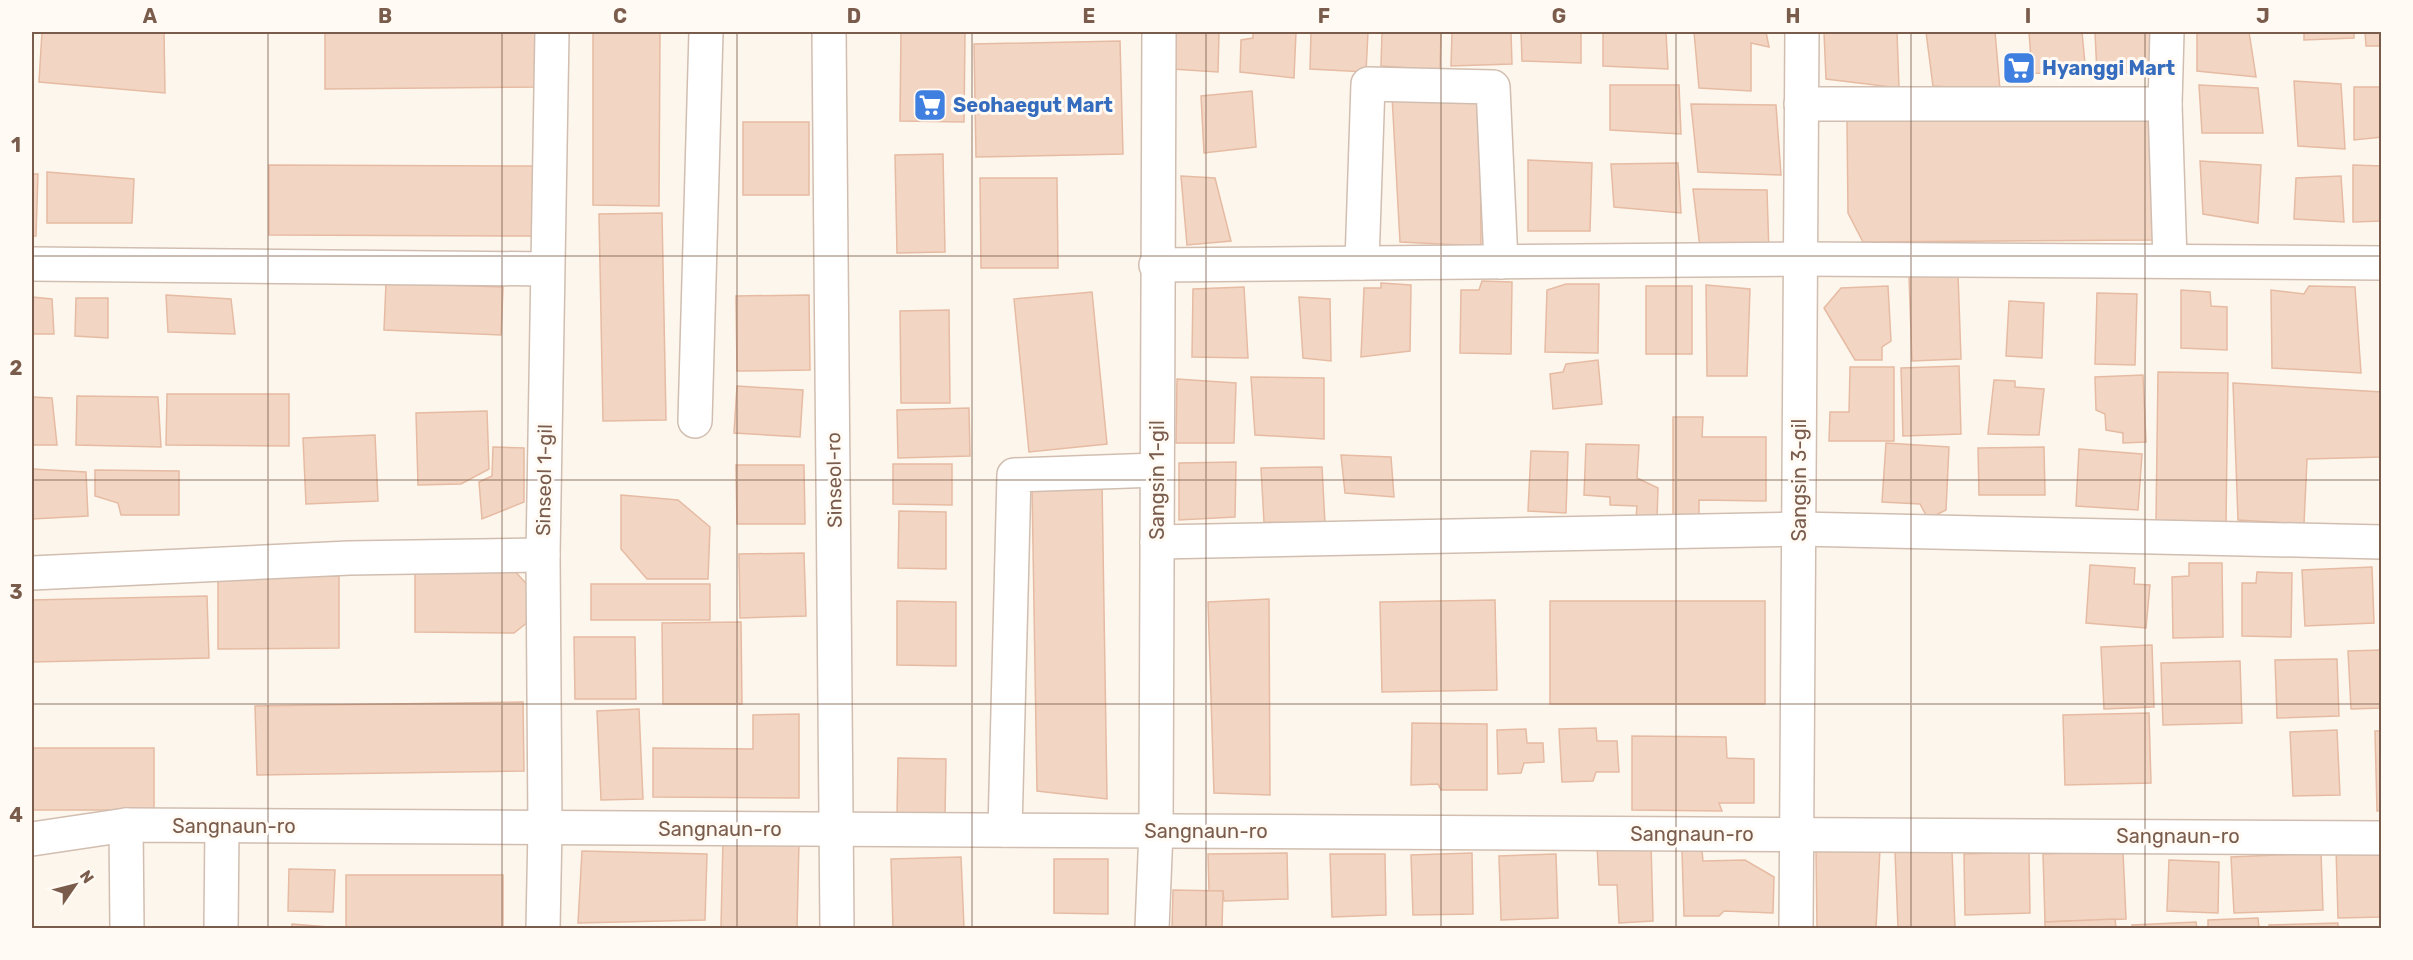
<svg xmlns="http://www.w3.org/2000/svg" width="2413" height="960" font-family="Rubik,sans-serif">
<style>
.building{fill:#f3d5c3;stroke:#e6bba3;stroke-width:1.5}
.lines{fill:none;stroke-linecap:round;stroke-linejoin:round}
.minor-casing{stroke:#d1beb0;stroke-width:36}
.tertiary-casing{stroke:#d1beb0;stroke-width:36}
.minor{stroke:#fff;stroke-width:33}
.tertiary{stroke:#fff;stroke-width:33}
.grid{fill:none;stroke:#7a5c4d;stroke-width:1.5;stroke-opacity:0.55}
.labels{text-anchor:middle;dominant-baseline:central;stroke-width:6;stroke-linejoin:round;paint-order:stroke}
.shop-label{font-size:20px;font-weight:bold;fill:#366cbe;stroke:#fffaf3;text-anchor:start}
.street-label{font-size:20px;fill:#7a5c4d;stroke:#fffaf3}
.neatline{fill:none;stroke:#7a5c4d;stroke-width:2}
.grid-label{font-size:20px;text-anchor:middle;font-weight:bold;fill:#7a5c4d}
</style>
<rect width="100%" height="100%" fill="#fdf6ec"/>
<g class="building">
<polygon points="42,32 164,32 165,93 39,82"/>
<polygon points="325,32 544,32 545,87 325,89"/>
<polygon points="593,32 660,32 659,206 593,205"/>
<polygon points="901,32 965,32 964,122 900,121"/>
<polygon points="1176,32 1219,32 1218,72 1172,69"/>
<polygon points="1253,32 1296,32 1294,78 1240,72 1241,40 1253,38"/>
<polygon points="1311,32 1368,32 1366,72 1310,69"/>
<polygon points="1382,32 1441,32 1440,70 1381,66"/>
<polygon points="1452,32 1511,32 1512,64 1451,66"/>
<polygon points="1521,32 1581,32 1581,63 1522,61"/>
<polygon points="1603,32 1666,32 1668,69 1603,66"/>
<polygon points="1694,32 1766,32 1769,47 1751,43 1751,91 1699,88"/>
<polygon points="1824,32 1897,32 1899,88 1826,79"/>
<polygon points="1926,32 1995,32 2000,90 1933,86"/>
<polygon points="2029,32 2082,32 2086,75 2032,73"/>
<polygon points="2095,32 2151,32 2154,71 2097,74"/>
<polygon points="2197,32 2249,32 2256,77 2197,71"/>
<polygon points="2304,32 2354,32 2354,38 2304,40"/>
<polygon points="2365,32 2382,32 2382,46 2366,46"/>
<polygon points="1120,41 1123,154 976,157 974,44"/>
<polygon points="2294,81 2341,84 2345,149 2298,146"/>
<polygon points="1610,85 1679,85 1681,134 1610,130"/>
<polygon points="2199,85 2258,88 2263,133 2202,133"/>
<polygon points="2354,87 2382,87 2382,137 2354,140"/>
<polygon points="1252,91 1256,147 1204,153 1201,96"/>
<polygon points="1480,95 1481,246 1400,242 1392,96"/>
<polygon points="1691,104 1776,105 1781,175 1698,172"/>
<polygon points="2152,120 2153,240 1863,242 1848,213 1847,121"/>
<rect x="743" y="122" width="66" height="73"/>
<polygon points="943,154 945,252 897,253 895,155"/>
<polygon points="1528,160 1592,163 1590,231 1528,231"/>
<polygon points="2200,161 2261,165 2258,223 2203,214"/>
<polygon points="1678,163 1681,213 1614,207 1611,164"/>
<polygon points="269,165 537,166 538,236 269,235"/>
<polygon points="2353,165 2382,166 2382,221 2353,222"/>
<polygon points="47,172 134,179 132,223 47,223"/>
<polygon points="32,174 38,174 36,236 32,236"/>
<polygon points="1181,176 1215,178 1231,241 1187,245"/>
<polygon points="2341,176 2344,222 2294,219 2296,178"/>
<polygon points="980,178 1057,178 1058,268 981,268"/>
<polygon points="1693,189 1767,190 1769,254 1701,256"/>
<polygon points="662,213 666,420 603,421 599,214"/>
<polygon points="1958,274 1961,359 1912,361 1909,276"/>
<polygon points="1482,281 1512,282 1511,354 1460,353 1461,290 1479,290"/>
<polygon points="386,283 503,287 501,335 384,330"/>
<polygon points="1381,283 1411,285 1410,351 1361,357 1364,288 1381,288"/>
<polygon points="1566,284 1599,284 1598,353 1545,352 1547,290"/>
<polygon points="1706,285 1750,289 1747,376 1707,376"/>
<rect x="1646" y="286" width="46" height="68"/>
<polygon points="1888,286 1891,341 1882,347 1882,360 1855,360 1824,308 1841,288"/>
<polygon points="2309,286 2355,287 2361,373 2272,368 2271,290 2304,294"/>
<polygon points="1244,287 1248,358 1192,357 1193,289"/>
<polygon points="2181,290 2210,292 2211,306 2227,307 2227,350 2181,348"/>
<polygon points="1092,292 1107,444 1029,452 1014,299"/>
<polygon points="2097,293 2137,294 2135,365 2095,364"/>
<polygon points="166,295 231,299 235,334 168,332"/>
<polygon points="809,295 810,370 737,371 736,296"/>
<polygon points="32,297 52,299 54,334 32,334"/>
<polygon points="1299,297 1330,299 1331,361 1303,358"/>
<polygon points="76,298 108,298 108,338 75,336"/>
<polygon points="2009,301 2044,303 2042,358 2006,356"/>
<polygon points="949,310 950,403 901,403 900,311"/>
<polygon points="1598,360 1602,404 1553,409 1550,374 1563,372 1566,364"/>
<polygon points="1959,366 1961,434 1903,436 1901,368"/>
<polygon points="1850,367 1894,367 1894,441 1829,441 1830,412 1849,412"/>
<polygon points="2158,372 2228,373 2226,522 2156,521"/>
<polygon points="2143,375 2146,442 2123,443 2123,433 2106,430 2105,414 2096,410 2095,377"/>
<polygon points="1251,377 1324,378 1324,439 1255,435"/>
<polygon points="1177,379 1236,383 1234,443 1176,443"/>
<polygon points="1994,380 2015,381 2015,387 2044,389 2039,435 1988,434"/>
<polygon points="2233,383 2382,392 2382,457 2307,459 2304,524 2238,520"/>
<polygon points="737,386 803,390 800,437 734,433"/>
<polygon points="167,394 289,394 289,446 166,445"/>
<polygon points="77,396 158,397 161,447 76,445"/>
<polygon points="32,397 52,398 57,445 32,445"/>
<polygon points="969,408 970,456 898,458 897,410"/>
<polygon points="487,411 489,469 461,484 418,485 416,413"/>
<polygon points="1673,417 1703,417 1702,437 1766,437 1766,501 1699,500 1699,523 1673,523"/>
<polygon points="375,435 378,501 306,504 303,438"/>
<polygon points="1886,443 1949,447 1946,510 1936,515 1926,515 1920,504 1882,502"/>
<polygon points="1586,444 1639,445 1637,478 1658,488 1657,519 1636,518 1637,506 1610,505 1610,497 1584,495"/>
<polygon points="493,447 524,448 524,502 482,519 479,482 492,476"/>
<polygon points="2044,447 2045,495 1979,495 1978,448"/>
<polygon points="2079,449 2142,454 2138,510 2076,506"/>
<polygon points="1531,451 1568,452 1566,513 1528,511"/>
<polygon points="1341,455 1391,457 1394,497 1345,493"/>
<polygon points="1236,462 1235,517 1179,520 1179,463"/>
<polygon points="893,464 952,464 952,505 893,504"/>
<polygon points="736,465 804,465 805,524 737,524"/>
<polygon points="1322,467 1325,524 1264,522 1261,468"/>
<polygon points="32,469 86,472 88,516 32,519"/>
<polygon points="95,470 179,471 179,515 121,515 118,503 95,496"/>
<polygon points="1102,483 1107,799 1037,791 1032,485"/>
<polygon points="621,495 678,500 710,527 708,579 647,579 621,549"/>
<polygon points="899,511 946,512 946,569 898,568"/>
<polygon points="804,553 806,616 740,618 739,554"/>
<polygon points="2189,563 2222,563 2223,637 2173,638 2172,577 2189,576"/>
<polygon points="2090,565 2135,568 2134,584 2150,585 2146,628 2086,623"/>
<polygon points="415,566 511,567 533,591 533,618 514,633 415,632"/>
<polygon points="2372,567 2374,623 2305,626 2302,570"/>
<polygon points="2257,572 2292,573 2291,637 2242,636 2242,583 2256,583"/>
<polygon points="218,576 339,576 339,648 218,649"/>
<rect x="591" y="584" width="119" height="36"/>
<polygon points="207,596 209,658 32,662 32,600"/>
<polygon points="1269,599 1270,795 1214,793 1208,602"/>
<polygon points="1495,600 1497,690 1382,692 1380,602"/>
<polygon points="897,601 956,602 956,666 897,665"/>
<rect x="1550" y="601" width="215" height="103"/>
<polygon points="741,622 742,704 663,704 662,623"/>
<polygon points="574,637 635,637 636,699 575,699"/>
<polygon points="2152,645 2154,707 2104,709 2101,647"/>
<polygon points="2382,650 2382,708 2351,709 2348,651"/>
<polygon points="2337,659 2339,716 2277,718 2275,660"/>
<polygon points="2240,661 2242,723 2163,725 2161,663"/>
<polygon points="523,702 524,771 257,775 255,706"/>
<polygon points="639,709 643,799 601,800 597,711"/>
<polygon points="2149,713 2151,783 2065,785 2063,715"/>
<polygon points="799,714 799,798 653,797 653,748 753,749 753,715"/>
<polygon points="1412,723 1487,724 1487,790 1441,790 1438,784 1411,785"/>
<polygon points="1596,728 1597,741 1617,741 1619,772 1596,772 1593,781 1562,782 1559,729"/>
<polygon points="1526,729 1527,743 1543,743 1544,762 1524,763 1521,773 1498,774 1497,730"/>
<polygon points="2337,730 2340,795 2293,796 2290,732"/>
<polygon points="2375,731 2382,731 2382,810 2377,811"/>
<polygon points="1632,736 1726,737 1727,758 1754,759 1754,803 1719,803 1722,811 1632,810"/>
<rect x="32" y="748" width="122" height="62"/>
<polygon points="898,758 946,759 945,816 897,816"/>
<polygon points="723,839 799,841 797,928 721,927"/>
<polygon points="1651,843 1653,921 1619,923 1617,885 1599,885 1597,845"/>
<polygon points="2382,847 2382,917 2338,918 2336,848"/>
<polygon points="1880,849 1876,928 1817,928 1816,851"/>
<polygon points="582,851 707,854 705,920 578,923"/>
<polygon points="1682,851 1702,851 1703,861 1745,860 1774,877 1773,913 1724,911 1719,916 1684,916"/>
<polygon points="1952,851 1955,928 1898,928 1895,852"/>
<polygon points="2123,851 2126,919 2045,922 2043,854"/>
<polygon points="2029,852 2030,913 1965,915 1964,854"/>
<polygon points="1287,853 1288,899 1224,901 1223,891 1209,891 1208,854"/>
<polygon points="1472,853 1473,914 1413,915 1411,855"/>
<polygon points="2321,853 2323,910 2234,913 2231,857"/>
<polygon points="1330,854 1385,854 1386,915 1332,917"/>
<polygon points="1556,854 1558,918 1501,920 1499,856"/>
<polygon points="961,857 964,928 893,928 891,859"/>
<polygon points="1054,859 1108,859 1108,914 1054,913"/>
<polygon points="2169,860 2219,862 2218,913 2167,911"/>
<polygon points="289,869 335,870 333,912 288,911"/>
<rect x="346" y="875" width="157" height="53"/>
<polygon points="1173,890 1223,891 1222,928 1172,928"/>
<polygon points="2258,918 2259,928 2208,928 2208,920"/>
<polygon points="2115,919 2116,928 2045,928 2045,922"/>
<polygon points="2196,922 2197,928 2132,928 2132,925"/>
<polygon points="2338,923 2338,928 2270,928 2269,925"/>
<polygon points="292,924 328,927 328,928 292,928"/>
</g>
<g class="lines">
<g class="minor-casing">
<g id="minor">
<polyline points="1801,104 2165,104 2167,32"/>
<polyline points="2165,104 2170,261"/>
<polyline points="1362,263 1368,84 1493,87 1501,262"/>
<polyline points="32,264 547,269"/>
<polyline points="1156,265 1801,259 2382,263"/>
<polyline points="695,421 706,32"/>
<polyline points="1157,542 1799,529 2382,542"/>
<polyline points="32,573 349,558 543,555"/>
<polyline points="126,825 127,928"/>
<polyline points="1005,830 1014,475 1157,470"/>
<polyline points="221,928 222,826"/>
<polyline points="543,928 545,828 543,555 552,32"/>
<polyline points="1152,928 1156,831 1159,32"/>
<polyline points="1796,928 1802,32"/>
</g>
</g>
<g class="tertiary-casing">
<g id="tertiary">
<polyline points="829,32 837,928"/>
<polyline points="32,839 126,825 2382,838"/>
</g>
</g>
<use href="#minor" class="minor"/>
<use href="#tertiary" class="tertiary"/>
</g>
<path class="grid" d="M268,32V928M502,32V928M737,32V928M972,32V928M1206,32V928M1441,32V928M1676,32V928M1911,32V928M2145,32V928M32,256H2382M32,480H2382M32,704H2382"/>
<defs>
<g id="supermarket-square" transform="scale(1.725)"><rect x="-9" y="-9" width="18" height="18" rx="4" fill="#3f7fe0" stroke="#fffaf3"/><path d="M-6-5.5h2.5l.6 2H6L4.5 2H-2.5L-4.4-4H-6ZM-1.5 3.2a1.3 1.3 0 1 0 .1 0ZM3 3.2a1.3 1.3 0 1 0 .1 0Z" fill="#fff"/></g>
</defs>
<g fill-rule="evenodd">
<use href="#supermarket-square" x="2019" y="68"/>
<use href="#supermarket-square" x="930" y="105"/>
</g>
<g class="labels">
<g class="shop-label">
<text x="2042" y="68">Hyanggi Mart</text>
<text x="953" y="105">Seohaegut Mart</text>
</g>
<g class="street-label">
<text transform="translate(544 480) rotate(-89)">Sinseol 1-gil</text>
<text transform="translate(834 480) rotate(-91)">Sinseol-ro</text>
<text transform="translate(1157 480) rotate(-90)">Sangsin 1-gil</text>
<text transform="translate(1799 480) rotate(-90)">Sangsin 3-gil</text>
<text x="234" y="826">Sangnaun-ro</text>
<text x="720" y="829">Sangnaun-ro</text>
<text x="1206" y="831">Sangnaun-ro</text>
<text x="1692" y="834">Sangnaun-ro</text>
<text x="2178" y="836">Sangnaun-ro</text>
</g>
</g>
<rect width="2413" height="960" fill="none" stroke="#fffaf3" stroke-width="66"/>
<g transform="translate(75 885) rotate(55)" stroke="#fffaf3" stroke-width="4.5" paint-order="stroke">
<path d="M0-4.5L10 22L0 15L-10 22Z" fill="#7a5c4d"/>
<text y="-9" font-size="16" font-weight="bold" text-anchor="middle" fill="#7a5c4d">N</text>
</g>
<rect x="33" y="33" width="2347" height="894" class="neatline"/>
<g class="grid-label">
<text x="150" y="23">A</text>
<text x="385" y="23">B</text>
<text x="620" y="23">C</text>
<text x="854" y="23">D</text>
<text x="1089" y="23">E</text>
<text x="1324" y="23">F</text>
<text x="1559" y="23">G</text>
<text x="1793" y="23">H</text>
<text x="2028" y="23">I</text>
<text x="2263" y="23">J</text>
<text x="16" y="152">1</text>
<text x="16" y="375">2</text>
<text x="16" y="599">3</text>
<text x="16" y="822">4</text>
</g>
</svg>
